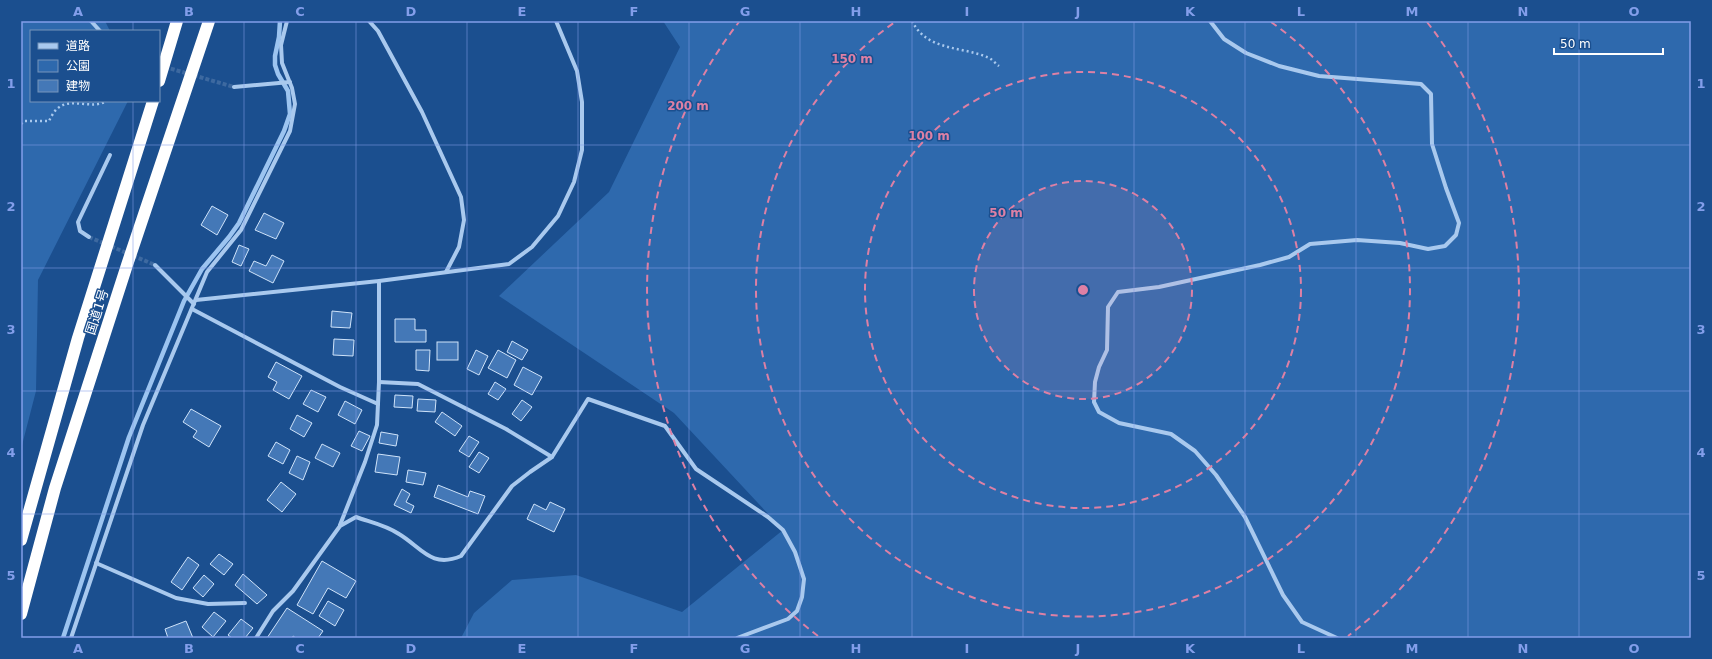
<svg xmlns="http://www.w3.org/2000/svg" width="1712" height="659" font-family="'DejaVu Sans','Noto Sans JP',sans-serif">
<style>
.green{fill:#2e69ad}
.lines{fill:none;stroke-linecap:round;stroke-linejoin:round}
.stream{stroke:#9cc4f0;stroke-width:4.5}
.building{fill:#4478b7;stroke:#cfe3fa}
.street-tunnel{stroke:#3d69a0;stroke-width:4;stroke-dasharray:4 2;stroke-linecap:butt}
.path{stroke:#a9c9ee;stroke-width:2.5;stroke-dasharray:2 3;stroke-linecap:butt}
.street{stroke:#a9c9ee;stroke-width:4}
.highway{stroke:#fff;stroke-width:12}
.grid{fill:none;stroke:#839eea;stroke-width:1;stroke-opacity:0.55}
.ring{fill:none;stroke:#dd80a5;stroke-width:2;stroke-dasharray:7 5}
.labels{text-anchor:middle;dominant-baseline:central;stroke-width:3;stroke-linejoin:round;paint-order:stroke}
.street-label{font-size:13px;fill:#fff;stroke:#1b4f8f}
.centre{fill:#dd80a5;stroke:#1b4f8f;stroke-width:2}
.ring-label{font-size:12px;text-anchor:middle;font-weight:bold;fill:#dd80a5;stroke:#1b4f8f;stroke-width:3;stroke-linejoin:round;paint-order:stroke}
.neatline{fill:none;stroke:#839eea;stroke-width:1.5}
.grid-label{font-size:13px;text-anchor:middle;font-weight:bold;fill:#839eea}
</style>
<rect width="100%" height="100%" fill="#1b4f8f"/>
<g class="green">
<polygon points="21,21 105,21 110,31 31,31 31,101 128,101 38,280 36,391 21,449"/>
<polygon points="663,21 1691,21 1691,638 461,638 474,613 512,580 576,575 682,612 783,530 674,413 499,296 609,192 680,47"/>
</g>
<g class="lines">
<polyline class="stream" points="63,638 129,437 184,301 202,269 229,237 239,223 284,131 290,114 288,91 278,74 275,65 275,56 279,37 280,21"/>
</g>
<g class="building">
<polygon points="212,206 228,215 217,235 201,225"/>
<polygon points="264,213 284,223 276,239 255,230"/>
<polygon points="239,245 249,249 241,266 232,262"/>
<polygon points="272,255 284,261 273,283 249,271 254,261 266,266"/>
<polygon points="332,311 352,313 350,328 331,327"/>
<polygon points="395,319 415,319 415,330 426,330 426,342 395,342"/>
<polygon points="334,339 354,340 353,356 333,355"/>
<polygon points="512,341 528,350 522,360 507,352"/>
<rect x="437" y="342" width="21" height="18"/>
<polygon points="416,350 430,350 429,371 416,370"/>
<polygon points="476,350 488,356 479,375 467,369"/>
<polygon points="498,350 516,360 507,378 488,368"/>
<polygon points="276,362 302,376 289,399 273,390 277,382 268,377"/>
<polygon points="523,367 542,377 532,395 514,385"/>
<polygon points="495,382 506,389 498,400 488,394"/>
<polygon points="311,390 326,397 318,412 303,404"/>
<polygon points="395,395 413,396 412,408 394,407"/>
<polygon points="418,399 436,400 435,412 417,411"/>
<polygon points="522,400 532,407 521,421 512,414"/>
<polygon points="345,401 362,410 355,424 338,415"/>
<polygon points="191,409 221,426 209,447 193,437 197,431 183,422"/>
<polygon points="442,412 462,426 455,436 435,422"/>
<polygon points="297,415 312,423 304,437 290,429"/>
<polygon points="359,431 370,436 362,451 351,446"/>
<polygon points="381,432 398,435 396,446 379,443"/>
<polygon points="469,436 479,442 469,457 459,451"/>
<polygon points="276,442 290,450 283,464 268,456"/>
<polygon points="322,444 340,453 333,467 315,458"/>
<polygon points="479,452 489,458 479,473 469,467"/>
<polygon points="378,454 400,457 397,475 375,472"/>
<polygon points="297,456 310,462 303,480 289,473"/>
<polygon points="408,470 426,473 423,485 406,482"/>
<polygon points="281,482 296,494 282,512 267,500"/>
<polygon points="438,485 468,497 470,491 485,496 478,514 434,497"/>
<polygon points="402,489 410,494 406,502 414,506 411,513 394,505"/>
<polygon points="550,502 565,509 554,532 527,519 534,504 546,510"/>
<polygon points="219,554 233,564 224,575 210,564"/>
<polygon points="188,557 199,565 182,590 171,582"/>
<polygon points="322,561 356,581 346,598 328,588 313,614 297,605"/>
<polygon points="243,574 267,595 257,604 235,585"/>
<polygon points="204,575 214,584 203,597 193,588"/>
<polygon points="328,601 344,610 335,626 319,616"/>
<polygon points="287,608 323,631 318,638 296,638 293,636 292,638 267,638"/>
<polygon points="214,612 226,621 213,637 202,627"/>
<polygon points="241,619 253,628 245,638 232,638 228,635"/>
<polygon points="186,621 193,638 168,638 165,629"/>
</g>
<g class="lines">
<g class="street-tunnel">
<polyline points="165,67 234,87"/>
<polyline points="89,237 155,265"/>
</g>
<g class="path">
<path d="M912,21C927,51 960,46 987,57C991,58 995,63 999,66"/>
<path d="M21,124L25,121H49C51,117 54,111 58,108C71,97 93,110 106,101"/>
</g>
<g class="street">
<polyline points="91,21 100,31"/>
<polyline points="369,21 378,31 422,112 461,197 464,220 459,247 446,272"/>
<polyline points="1210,21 1224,39 1246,53 1279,66 1319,76 1421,84 1431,94 1432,144 1446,188 1459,223 1456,235 1445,246 1428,249 1400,243 1357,240 1310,244 1289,257 1260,265 1159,287 1118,292 1108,307 1107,350 1099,367 1095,382 1094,402 1099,412 1119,423 1171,434 1195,451 1216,475 1245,517 1283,595 1302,622 1337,638"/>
<polyline points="234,87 290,82"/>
<polyline points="89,237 80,231 78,222 110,155"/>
<polyline points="155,265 194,304"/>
<polyline points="196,300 379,281 509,264 532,247 558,216 574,182 582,150 582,102 577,71 556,21"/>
<polyline points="192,309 340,387 378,404"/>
<polyline points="379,382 418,384 506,429 552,457"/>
<polyline points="340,525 365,462 377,425 379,382 379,281"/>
<polyline points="96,563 176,598 208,604 245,603"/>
<polyline points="71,638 143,425 207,272 241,230 290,131 295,104 292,88 282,63 281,45 287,21"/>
<path d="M256,638L273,611L293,591L340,526L356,517C370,522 386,525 399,534C421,547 431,569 461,556L512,486L530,472L552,457L588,399L665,426L696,469L768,517L783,530L795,552L804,579L802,597L797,611L788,619L737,638"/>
</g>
<g class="highway">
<polyline points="159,81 177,21"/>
<polyline points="21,540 78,338 153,101"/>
<polyline points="21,614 55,488 127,265 209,21"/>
</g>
</g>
<path class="grid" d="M133,21V31M244,21V638M356,21V638M467,21V638M578,21V638M689,21V638M800,21V638M912,21V638M1023,21V638M1134,21V638M1245,21V638M1356,21V638M1468,21V638M1579,21V638M133,101V638M21,145H1691M21,268H1691M21,391H1691M21,514H1691"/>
<circle cx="1083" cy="290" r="109" fill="#dd80a5" fill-opacity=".12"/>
<g class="ring">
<circle cx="1083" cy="290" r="109"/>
<circle cx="1083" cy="290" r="218"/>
<path d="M1271 22A327 327 0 1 1 895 22"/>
<path d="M818 636A436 436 0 0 1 739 22M1427 22A436 436 0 0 1 1348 636"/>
</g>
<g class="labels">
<g class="street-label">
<text transform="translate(97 312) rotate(-72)">国道1号</text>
</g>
</g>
<circle cx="1083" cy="290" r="6" class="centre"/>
<g class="ring-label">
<text x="852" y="63">150 m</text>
<text x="688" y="110">200 m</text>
<text x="929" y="140">100 m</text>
<text x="1006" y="217">50 m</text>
</g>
<rect width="1712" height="659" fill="none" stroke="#1b4f8f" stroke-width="44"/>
<rect x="30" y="30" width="130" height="72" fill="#1b4f8f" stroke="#7695bc"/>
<rect x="38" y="43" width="20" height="6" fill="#a9c9ee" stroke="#7695bc"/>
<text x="66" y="50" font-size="12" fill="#ffffff">道路</text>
<rect x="38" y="60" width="20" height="12" fill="#2e69ad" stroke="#7695bc"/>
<text x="66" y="70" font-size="12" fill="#ffffff">公園</text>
<rect x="38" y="80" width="20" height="12" fill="#4478b7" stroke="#7695bc"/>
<text x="66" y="90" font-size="12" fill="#ffffff">建物</text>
<path d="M1554 48v6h109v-6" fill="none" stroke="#ffffff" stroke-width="2"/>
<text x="1560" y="48" font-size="12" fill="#ffffff" stroke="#1b4f8f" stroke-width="3" paint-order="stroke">50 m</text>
<rect x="22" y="22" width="1668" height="615" class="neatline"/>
<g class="grid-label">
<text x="78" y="16">A</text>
<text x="189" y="16">B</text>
<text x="300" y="16">C</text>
<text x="411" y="16">D</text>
<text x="522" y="16">E</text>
<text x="634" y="16">F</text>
<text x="745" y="16">G</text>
<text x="856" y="16">H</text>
<text x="967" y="16">I</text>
<text x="1078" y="16">J</text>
<text x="1190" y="16">K</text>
<text x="1301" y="16">L</text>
<text x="1412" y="16">M</text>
<text x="1523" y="16">N</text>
<text x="1634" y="16">O</text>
<text x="11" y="88">1</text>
<text x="1701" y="88">1</text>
<text x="11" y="211">2</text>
<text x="1701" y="211">2</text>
<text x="11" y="334">3</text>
<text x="1701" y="334">3</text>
<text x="11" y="457">4</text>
<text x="1701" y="457">4</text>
<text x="11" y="580">5</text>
<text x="1701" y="580">5</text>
<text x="78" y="653">A</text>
<text x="189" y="653">B</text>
<text x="300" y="653">C</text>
<text x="411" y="653">D</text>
<text x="522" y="653">E</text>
<text x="634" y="653">F</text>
<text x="745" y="653">G</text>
<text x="856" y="653">H</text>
<text x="967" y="653">I</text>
<text x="1078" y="653">J</text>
<text x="1190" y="653">K</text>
<text x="1301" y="653">L</text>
<text x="1412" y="653">M</text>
<text x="1523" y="653">N</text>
<text x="1634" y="653">O</text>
</g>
</svg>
